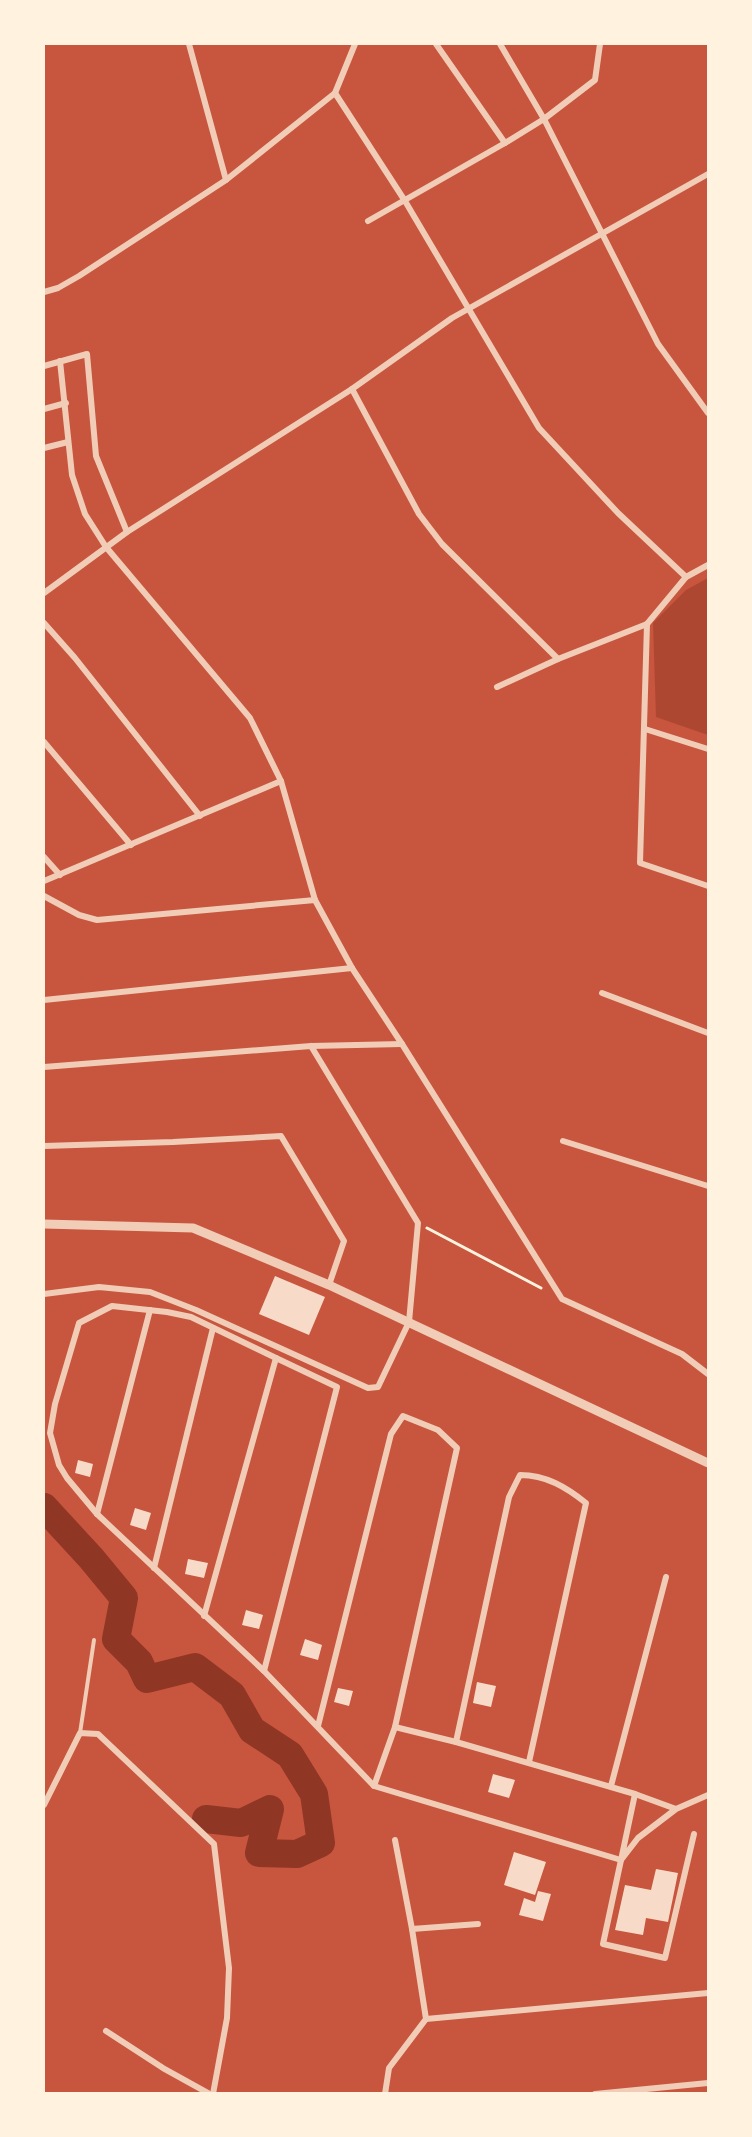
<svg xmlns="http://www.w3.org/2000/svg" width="752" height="2137" font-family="'Open Sans',sans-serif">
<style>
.green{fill:#ae4732}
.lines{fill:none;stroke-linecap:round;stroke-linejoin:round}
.river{stroke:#8f3625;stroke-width:28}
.building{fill:#f7dbc8}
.path{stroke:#fff3e0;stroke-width:3}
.service{stroke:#f1ccb7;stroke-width:4}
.minor{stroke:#f1ccb7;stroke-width:6}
.tertiary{stroke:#f1ccb7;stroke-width:9}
</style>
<rect width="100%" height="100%" fill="#c8553d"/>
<polygon class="green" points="708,578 708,735 656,717 653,623 686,590"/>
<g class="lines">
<polyline class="river" points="44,1507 91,1558 124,1598 116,1639 139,1662 147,1679 195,1667 232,1695 252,1730 290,1755 314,1794 321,1843 297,1854 259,1853 270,1809 241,1823 206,1819"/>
</g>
<g class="building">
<polygon points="275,1276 325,1297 309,1335 259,1314"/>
<polygon points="78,1460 93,1464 90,1477 75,1473"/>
<polygon points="135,1508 151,1513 146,1530 130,1525"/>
<polygon points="188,1559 208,1563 204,1578 185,1574"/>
<polygon points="246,1610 263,1615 259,1629 242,1625"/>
<polygon points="305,1639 322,1645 318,1660 300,1655"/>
<polygon points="477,1682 496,1686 491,1707 473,1703"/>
<polygon points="338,1688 353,1691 349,1706 334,1702"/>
<polygon points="493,1774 515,1780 509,1798 488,1792"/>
<polygon points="514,1852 546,1862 535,1895 504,1885"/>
<polygon points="656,1869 678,1873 668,1922 646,1918 643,1935 615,1930 625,1885 651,1890"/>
<polygon points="538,1891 551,1894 543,1921 519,1915 524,1898 535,1902"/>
</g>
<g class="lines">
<polyline class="path" points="427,1228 541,1288"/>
<polyline class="service" points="80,1733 94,1640"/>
<g class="minor">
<polyline points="436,44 505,143"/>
<polyline points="500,44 544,119 658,344 708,413"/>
<polyline points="335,93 405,201 539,428 618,513 686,577"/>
<polyline points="226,180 335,93 355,44"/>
<polyline points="368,221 505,143 544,119 595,80 600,44"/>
<polyline points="44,292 58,288 79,276 226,180 189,44"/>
<polyline points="60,361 72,475 85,514 106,547 250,718 281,781 315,900 352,968 402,1044 562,1299 682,1354 708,1374"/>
<polyline points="44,366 87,354 96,456 127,532"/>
<polyline points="352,389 419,514 442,544 558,659"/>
<polyline points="44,409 66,403"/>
<polyline points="44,448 68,442"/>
<polyline points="44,593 127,532 352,389 452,318 708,174"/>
<polyline points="44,623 75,658 200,816"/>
<polyline points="647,624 640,863 708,886"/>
<polyline points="497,687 558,659 647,624 686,577 708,565"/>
<polyline points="645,729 708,749"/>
<polyline points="44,742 131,845"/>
<polyline points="44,857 60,875"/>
<polyline points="44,881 281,781"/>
<polyline points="44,896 79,915 97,920 315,900"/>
<polyline points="602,993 708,1033"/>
<polyline points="44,1000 352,968"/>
<polyline points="44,1067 311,1046 402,1044"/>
<polyline points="563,1141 708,1186"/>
<polyline points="44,1146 173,1142 281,1136 344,1241 329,1285"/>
<polyline points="44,1294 99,1287 150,1292 196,1310 368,1388 378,1387 409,1322 418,1223 311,1046"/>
<polyline points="276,1358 191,1317 167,1312 112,1306 79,1323 55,1404 50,1433 59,1465 67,1478 97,1514 264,1671 374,1786 621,1860 603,1944 665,1958 694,1834"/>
<polyline points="97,1514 150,1310"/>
<polyline points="154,1568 213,1328"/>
<polyline points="204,1616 276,1358 337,1387 264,1671"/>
<polyline points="318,1726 391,1434 403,1416 438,1430 457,1448 395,1727 374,1786"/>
<polyline points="395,1727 456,1742 635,1794"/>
<path d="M456,1742L509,1497L520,1475C546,1475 566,1487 586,1503L529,1762"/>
<polyline points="611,1786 666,1577"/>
<polyline points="44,1805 80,1733 98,1734 214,1844 229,1968 227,2018 213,2094"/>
<polyline points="676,1809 635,1794 621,1860 638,1838 676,1809 708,1795"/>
<polyline points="412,1929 478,1924"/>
<polyline points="426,2019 708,1993"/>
<polyline points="106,2031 163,2068 210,2094"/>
<polyline points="385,2094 389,2068 426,2019 412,1929 395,1840"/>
<polyline points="595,2094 708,2083"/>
</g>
<polyline class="tertiary" points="44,1224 193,1228 329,1285 708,1463"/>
</g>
<rect width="752" height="2137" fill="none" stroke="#fff3e0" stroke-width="90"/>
</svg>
